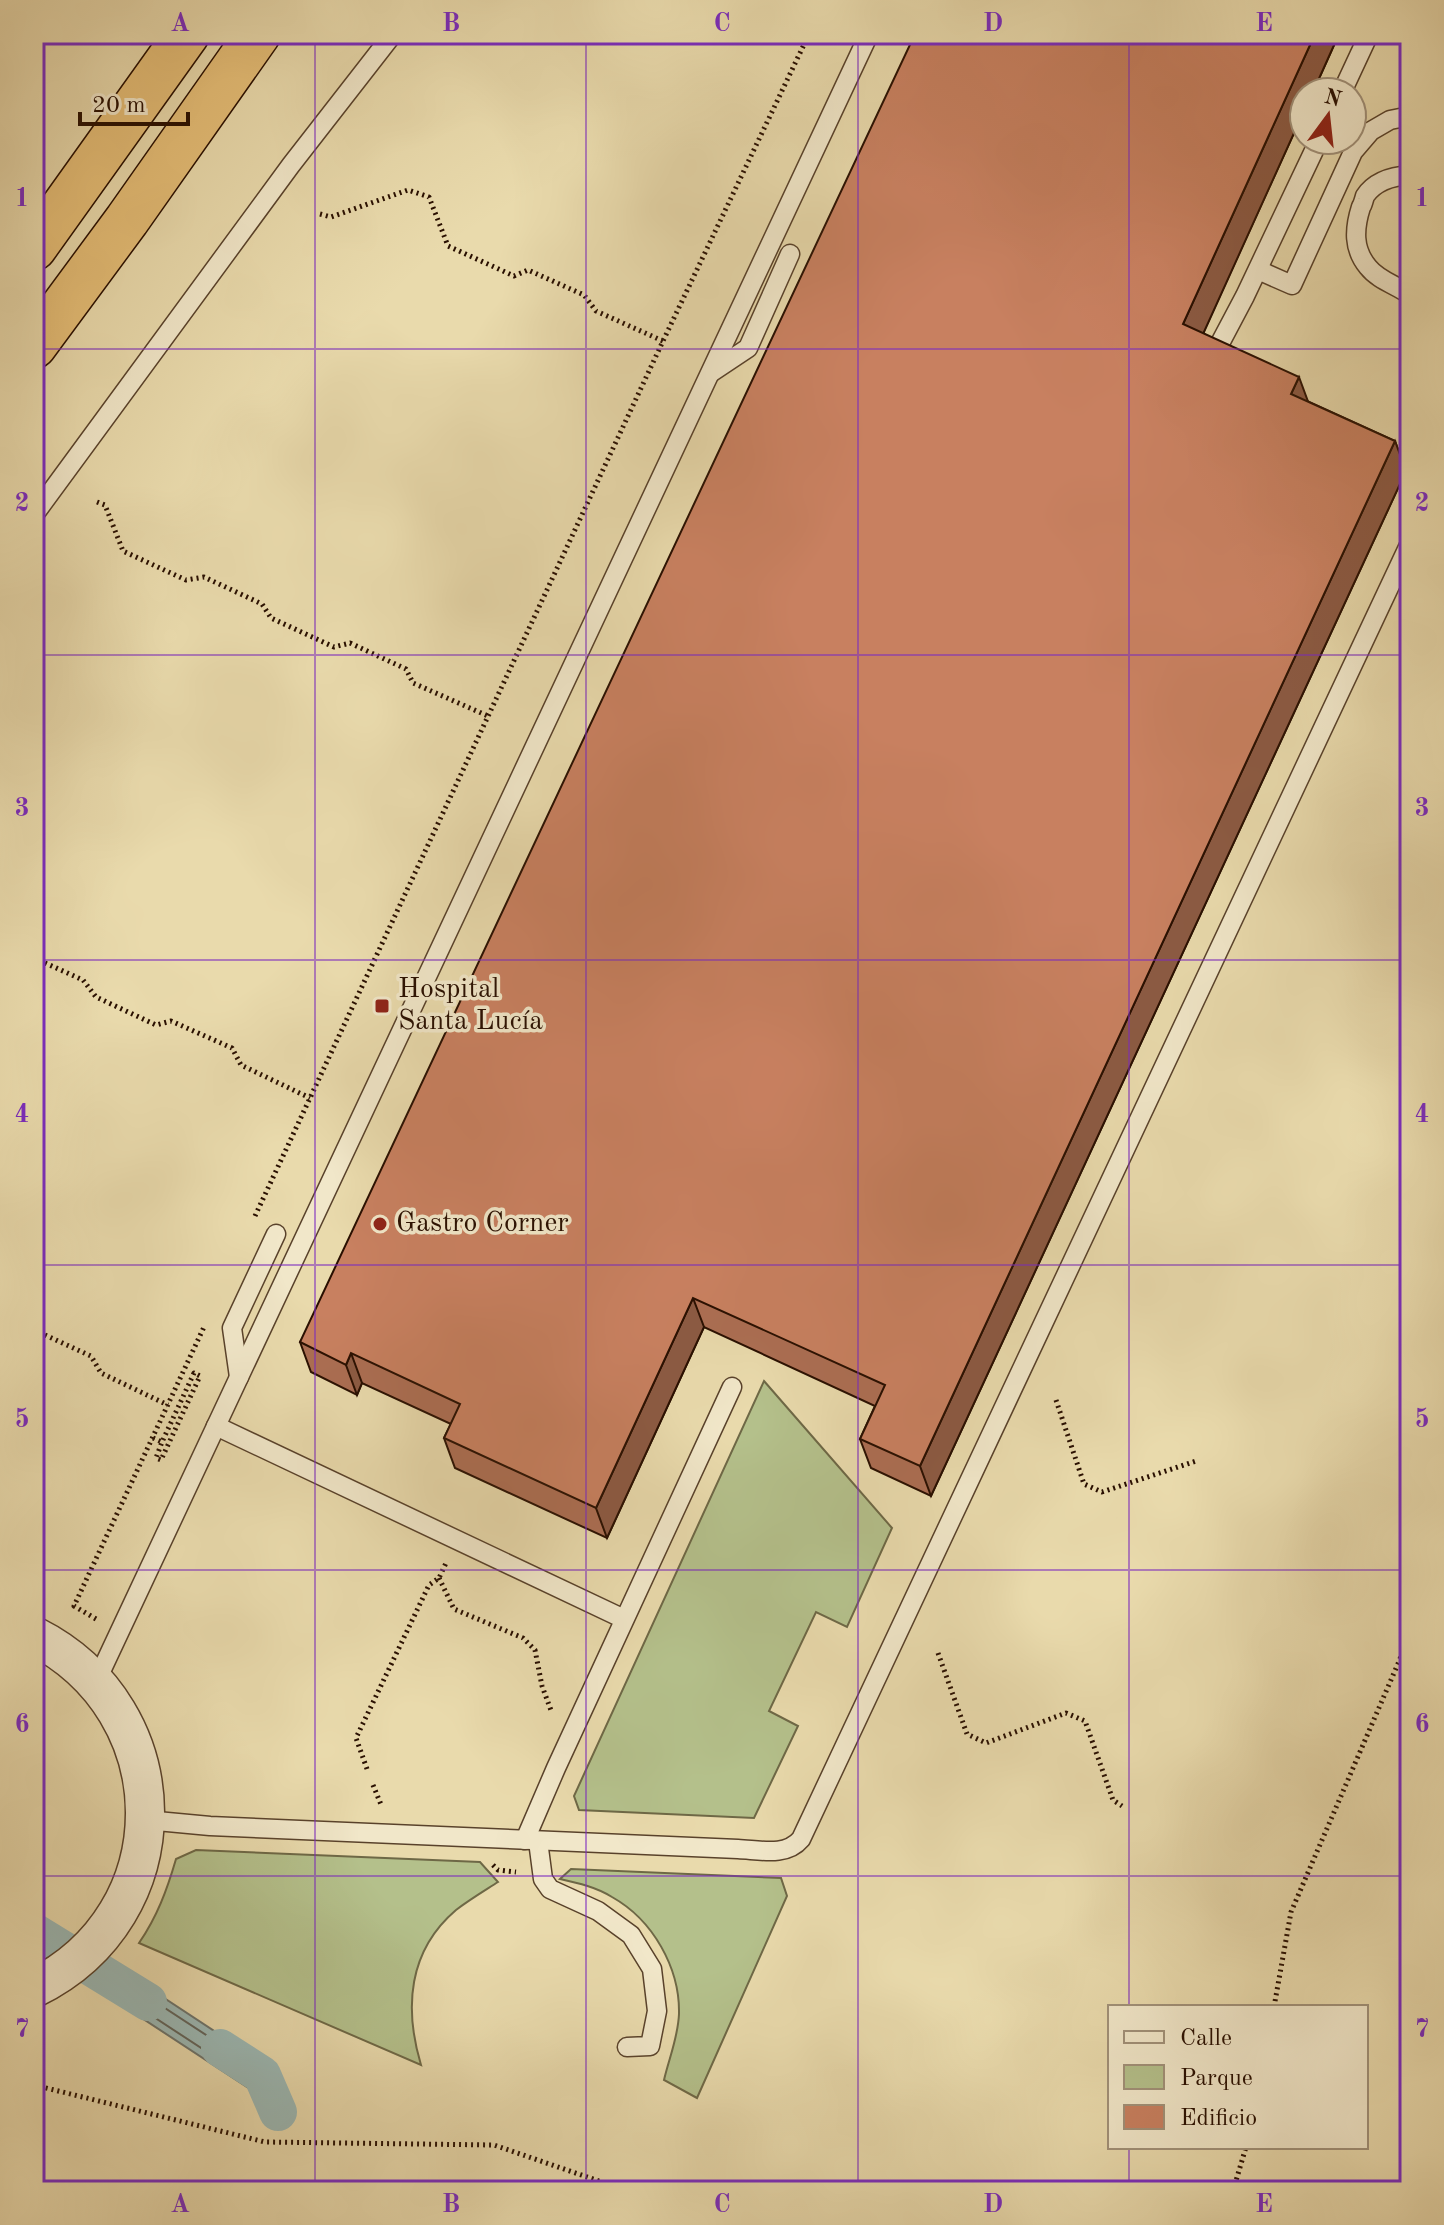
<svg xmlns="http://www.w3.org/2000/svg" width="1444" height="2225" font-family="'Old Standard TT',serif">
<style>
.green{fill:#b4c08b;stroke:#6e6846;stroke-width:2}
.water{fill:#9bb8b4;stroke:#6d746c;stroke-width:2}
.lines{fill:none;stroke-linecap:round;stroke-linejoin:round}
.shore{stroke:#62645a;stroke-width:2}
.canal{stroke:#9bb8b4;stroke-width:38}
.lane-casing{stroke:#59422b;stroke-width:21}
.street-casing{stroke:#59422b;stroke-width:41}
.highway-casing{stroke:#290f00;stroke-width:47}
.path{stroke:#290f00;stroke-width:5;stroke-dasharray:2 4;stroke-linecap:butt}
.lane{stroke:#f1e7c9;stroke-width:18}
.street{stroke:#f1e7c9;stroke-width:38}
.highway{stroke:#e4bd76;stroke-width:44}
.wall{fill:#ac6e53;stroke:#290f00;stroke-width:2}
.shaded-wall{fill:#8c5a43;stroke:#290f00;stroke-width:2}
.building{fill:#c88060;stroke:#290f00;stroke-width:2}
.grid{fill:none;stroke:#7b2cbf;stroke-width:2;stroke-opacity:0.55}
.poi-dot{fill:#8f2418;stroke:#f1e7c9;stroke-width:3}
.labels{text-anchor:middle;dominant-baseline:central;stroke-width:7;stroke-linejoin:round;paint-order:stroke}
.poi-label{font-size:28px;fill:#290f00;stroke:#f1e7c9;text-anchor:start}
.neatline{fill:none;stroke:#7b2cbf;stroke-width:3}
.grid-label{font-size:26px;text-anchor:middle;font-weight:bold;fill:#7b2cbf}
</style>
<rect width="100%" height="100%" fill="#e9daac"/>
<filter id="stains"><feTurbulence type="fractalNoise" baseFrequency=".0025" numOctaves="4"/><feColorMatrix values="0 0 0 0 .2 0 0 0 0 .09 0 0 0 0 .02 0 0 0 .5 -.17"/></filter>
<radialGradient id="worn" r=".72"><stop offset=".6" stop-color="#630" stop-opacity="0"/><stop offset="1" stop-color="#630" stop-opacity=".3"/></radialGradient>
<g class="green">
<polygon points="764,1381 892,1528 847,1627 816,1612 769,1711 798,1726 754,1818 579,1810 574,1796"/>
<path d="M196,1850L480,1862L498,1882C484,1891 469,1900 456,1910C408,1951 404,2008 421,2065L139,1943C157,1917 167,1890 176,1859Z"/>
<path d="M571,1869L781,1878L787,1896L697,2098L664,2080C669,2058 678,2038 679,2014C680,1968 653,1920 612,1897C596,1887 578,1883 560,1879Z"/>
</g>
<polygon class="water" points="114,1965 272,2069 273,2069 250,2089 96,1988"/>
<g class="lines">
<polygon class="shore" points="114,1978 119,1978 255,2067 256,2073 251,2078 247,2078 111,1989 109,1984"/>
<g class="canal">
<polyline points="34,1932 148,2002"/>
<polyline points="220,2048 262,2075 278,2112"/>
</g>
<g class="lane-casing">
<g id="lane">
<polyline points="1342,92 1369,34"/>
<path d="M1410,175C1394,176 1375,181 1365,196C1365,196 1362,207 1361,207C1354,229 1353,249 1368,267C1379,281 1397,285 1410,295"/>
<polyline points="1258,270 1292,285 1353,152 1371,131 1390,120 1410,116"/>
<polyline points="1217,349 1245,296 1319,140"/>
<polyline points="712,372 748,348 790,254"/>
<polyline points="34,515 291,165 393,34"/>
<polyline points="239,1377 232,1328 276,1234"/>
<polyline points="216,1426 624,1619"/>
<polyline points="96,1682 869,34"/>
<path d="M146,1820L210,1826L738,1849C760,1850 786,1857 801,1839L1410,543"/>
<polyline points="525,1840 556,1768 732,1387"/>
<polyline points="538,1841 543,1879 550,1889 598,1911 631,1935 652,1969 657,2011 650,2046 627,2047"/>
</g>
</g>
<g class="street-casing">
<path id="street" d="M34,1636C181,1710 183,1915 34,1988"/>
</g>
<g class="highway-casing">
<g id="highway">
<polyline points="34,248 187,34"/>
<polyline points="34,346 127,220 258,34"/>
</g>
</g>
<g class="path">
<polyline points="320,214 331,217 408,190 429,197 448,246 514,276 528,270 584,295 596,311 663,341"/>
<polyline points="97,502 105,505 123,551 186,580 204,577 262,604 271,618 334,647 350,643 380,657 406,669 413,683 488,716"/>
<polyline points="34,958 83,980 96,997 156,1025 171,1021 232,1048 241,1065 310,1098"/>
<polyline points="255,1216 663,341 809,34"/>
<polyline points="34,1330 91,1356 101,1373 168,1405"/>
<polyline points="1056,1400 1084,1484 1102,1492 1196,1461"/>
<polyline points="153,1438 162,1442 194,1373 200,1376 161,1460 156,1458 162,1442"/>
<polyline points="439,1578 454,1609 523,1638 535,1650 542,1686 552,1713"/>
<polyline points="96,1619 74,1606 204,1327"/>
<polyline points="938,1653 967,1734 986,1743 1066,1713 1085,1721 1113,1800 1122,1806"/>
<polyline points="367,1769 356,1738 429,1585 439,1578 446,1563"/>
<polyline points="373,1785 382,1807"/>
<polyline points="493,1865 498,1870 516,1872"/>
<polyline points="1274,2007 1291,1912 1400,1659 1410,1625"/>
<polyline points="34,2085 265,2142 494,2145 628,2191"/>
<polyline points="1233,2191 1246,2147"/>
</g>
<use href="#lane" class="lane"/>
<use href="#street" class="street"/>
<use href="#highway" class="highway"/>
</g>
<polygon class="wall" points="1339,34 1313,92 1304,92 1304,111 1203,333 1307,401 1395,441 1406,471 931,1496 871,1468 860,1439 875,1406 704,1327 607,1538 455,1468 444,1438 451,1424 362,1383 357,1395 311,1372 300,1342"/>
<g class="shaded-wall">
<polygon points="1315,34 1339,34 1313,92 1304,92 1304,111 1194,354 1183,324"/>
<polygon points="1299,377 1310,407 1291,394"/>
<polygon points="1395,441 1406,471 931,1496 920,1466"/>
<polygon points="693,1298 704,1327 607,1538 596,1508"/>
<polygon points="351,1353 362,1383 357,1395 346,1365"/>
</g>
<polygon class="building" points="915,34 1315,34 1183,324 1299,377 1291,394 1395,441 920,1466 860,1439 885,1385 693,1298 596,1508 444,1438 460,1404 351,1353 346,1365 300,1342"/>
<path class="grid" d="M315,34V2191M586,34V2191M858,34V2191M1129,34V2007M34,349H1410M34,655H1410M34,960H1410M34,1265H1410M34,1570H1410M34,1876H1410M1129,2147V2191"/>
<g class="poi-dot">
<rect x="374" y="998" width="16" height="16" rx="4"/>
<circle cx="380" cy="1224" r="8"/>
</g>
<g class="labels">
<g class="poi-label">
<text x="398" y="990">Hospital<tspan x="398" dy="32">Santa Lucía</tspan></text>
<text x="396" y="1224">Gastro Corner</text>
</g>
</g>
<rect width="1444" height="2225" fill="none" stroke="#e9daac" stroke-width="88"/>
<rect x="1108" y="2005" width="260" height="144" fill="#f1e7c9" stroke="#a19179" stroke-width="2"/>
<rect x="1124" y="2031" width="40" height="12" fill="#f1e7c9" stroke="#a19179" stroke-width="2"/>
<text x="1180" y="2045" font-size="24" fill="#290f00">Calle</text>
<rect x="1124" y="2065" width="40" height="24" fill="#b4c08b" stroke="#a19179" stroke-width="2"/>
<text x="1180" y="2085" font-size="24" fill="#290f00">Parque</text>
<rect x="1124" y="2105" width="40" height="24" fill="#c88060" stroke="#a19179" stroke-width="2"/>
<text x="1180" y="2125" font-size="24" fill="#290f00">Edificio</text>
<g transform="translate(1328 116) rotate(15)"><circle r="38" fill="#f1e7c9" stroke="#a19179" stroke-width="2"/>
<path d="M0-6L14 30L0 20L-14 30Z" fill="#8f2418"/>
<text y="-12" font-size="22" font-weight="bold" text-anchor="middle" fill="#290f00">N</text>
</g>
<path d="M80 112v12h108v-12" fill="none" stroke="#290f00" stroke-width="4"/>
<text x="92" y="112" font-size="24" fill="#290f00" stroke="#f1e7c9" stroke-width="6" paint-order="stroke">20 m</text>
<rect x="44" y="44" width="1356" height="2137" class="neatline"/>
<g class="grid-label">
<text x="180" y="31">A</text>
<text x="451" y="31">B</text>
<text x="722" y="31">C</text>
<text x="993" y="31">D</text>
<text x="1264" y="31">E</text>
<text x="22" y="206">1</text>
<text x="1422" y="206">1</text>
<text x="22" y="511">2</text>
<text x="1422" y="511">2</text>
<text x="22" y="816">3</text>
<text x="1422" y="816">3</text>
<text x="22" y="1122">4</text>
<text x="1422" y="1122">4</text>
<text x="22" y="1427">5</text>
<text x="1422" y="1427">5</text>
<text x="22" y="1732">6</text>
<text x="1422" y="1732">6</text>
<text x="22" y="2037">7</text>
<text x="1422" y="2037">7</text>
<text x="180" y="2212">A</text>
<text x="451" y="2212">B</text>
<text x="722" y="2212">C</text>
<text x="993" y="2212">D</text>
<text x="1264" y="2212">E</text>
</g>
<rect width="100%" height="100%" filter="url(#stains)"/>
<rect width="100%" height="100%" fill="url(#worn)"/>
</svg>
